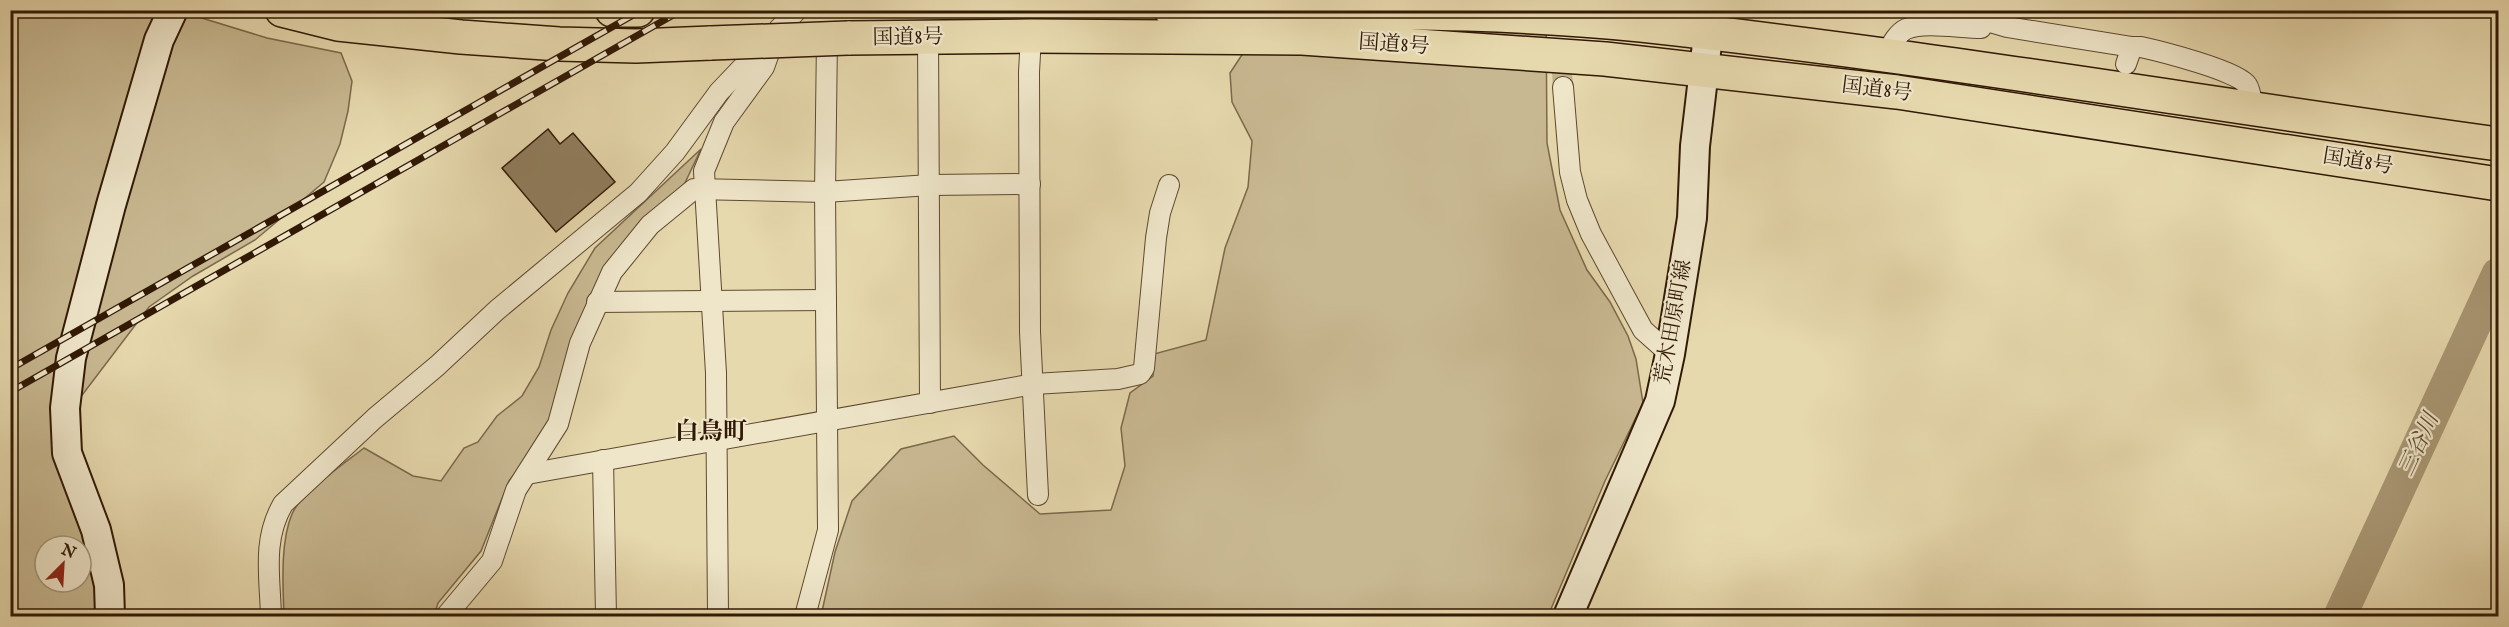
<svg xmlns="http://www.w3.org/2000/svg" width="2509" height="627" font-family="'IM FELL English','Noto Serif JP',serif">
<style>
.green{fill:#c8b891;stroke:#7c684b;stroke-width:1.5;fill-rule:evenodd}
.lines{fill:none;stroke-linecap:round;stroke-linejoin:round}
.river{stroke:#a99875;stroke-width:33}
.building{fill:#907d5d;stroke:#311905;stroke-width:1.5}
.street-tunnel{stroke:#c3b38c;stroke-width:20;stroke-dasharray:20 10;stroke-linecap:butt}
.street-casing{stroke:#5e492f;stroke-width:22}
.secondary-casing{stroke:#311905;stroke-width:32}
.highway-casing{stroke:#311905;stroke-width:36}
.street{stroke:#efe6ca;stroke-width:20}
.secondary{stroke:#efe6ca;stroke-width:28}
.highway{stroke:#e7d9ae;stroke-width:33}
.rail-casing{stroke:#311905;stroke-width:7}
.rail{stroke:#efe6ca;stroke-width:4.5;stroke-dasharray:14;stroke-linecap:butt}
.highway-bridge-casing{stroke:#311905;stroke-width:36;stroke-linecap:butt}
.highway-bridge{stroke:#e7d9ae;stroke-width:33}
.labels{text-anchor:middle;dominant-baseline:central;stroke-width:4.5;stroke-linejoin:round;paint-order:stroke}
.street-label{font-size:21px;fill:#311905;stroke:#efe6ca}
.water-label{font-size:22px;font-style:italic;fill:#614c32;stroke:#efe6ca}
.quarter-label{font-size:24px;font-weight:bold;fill:#311905;stroke:#efe6ca}
</style>
<rect width="100%" height="100%" fill="#e7d9ae"/>
<filter id="stains"><feTurbulence type="fractalNoise" baseFrequency=".00333" numOctaves="4"/><feColorMatrix values="0 0 0 0 .2 0 0 0 0 .09 0 0 0 0 .02 0 0 0 .5 -.17"/></filter>
<radialGradient id="worn" r=".72"><stop offset=".6" stop-color="#630" stop-opacity="0"/><stop offset="1" stop-color="#630" stop-opacity=".3"/></radialGradient>
<g class="green">
<path d="M10,11H179L267,38L341,53L352,81L348,111L340,144L324,182L255,240L193,276L149,307L70,411L76,510L98,587L97,616H11ZM45,546H81V582H45Z"/>
<polygon points="1546,11 1547,143 1560,210 1587,270 1610,302 1628,336 1636,359 1643,403 1605,481 1548,616 821,616 835,552 852,501 901,449 954,436 983,465 1040,514 1111,510 1125,466 1121,428 1130,393 1153,376 1154,354 1206,340 1225,248 1248,187 1252,141 1232,102 1230,73 1255,35"/>
<path d="M701,149L683,187L621,248L551,421L536,447L509,481L481,551L438,603L434,616H284C283,587 280,542 292,514C301,493 345,463 364,448L413,476L441,481L464,448L478,442L497,416L522,396L539,367L551,330L568,293L595,248Z"/>
</g>
<g class="lines">
<polyline class="river" points="2340,616 2498,274"/>
</g>
<polygon class="building" points="548,129 560,144 573,133 615,182 556,232 502,168"/>
<g class="lines">
<polyline class="street-tunnel" points="1558,10 1563,87"/>
<g class="street-casing">
<g id="street">
<polyline points="1949,10 2007,27 2132,47"/>
<polyline points="1031,36 1029,72 1030,332 1038,495"/>
<polyline points="928,38 930,403"/>
<path d="M1886,55C1891,46 1896,34 1906,29C1924,21 1960,28 1981,28"/>
<path d="M2126,64L2132,47H2141C2159,51 2239,71 2247,85C2251,91 2251,101 2253,108"/>
<polyline points="1563,87 1570,172 1577,200 1591,234 1643,330 1670,354"/>
<polyline points="597,302 826,300"/>
<polyline points="603,460 606,616"/>
<polyline points="527,474 1034,384 1118,379 1140,374 1144,368 1156,238 1160,213 1169,185"/>
<path d="M271,616C270,577 262,540 283,504L375,418L437,366L497,310L638,193L675,152L719,92L797,10"/>
<polyline points="446,616 492,561 516,490 558,424 580,343 612,272 650,225 694,189 825,192 930,185 1030,184"/>
<polyline points="718,616 716,373 704,171 724,122 764,67 773,42"/>
<polyline points="805,616 828,530 825,192 827,39"/>
</g>
</g>
<g class="secondary-casing">
<g id="secondary">
<polyline points="110,616 109,585 96,530 67,453 65,408 71,358 111,205 159,40 173,10"/>
<polyline points="1568,616 1660,401 1670,354 1692,218 1695,146 1711,10"/>
</g>
</g>
<g class="highway-casing">
<g id="highway">
<polyline points="282,10 338,24 461,37 559,44 636,46 711,43"/>
<polyline points="612,10 638,10"/>
<path d="M1171,10C1327,13 1485,9 1641,25C1928,56 2212,105 2498,144"/>
<polyline points="848,38 1031,36 1302,38 1605,59 1897,92 2498,184"/>
</g>
</g>
<use href="#street" class="street"/>
<use href="#secondary" class="secondary"/>
<use href="#highway" class="highway"/>
<g class="rail-casing">
<g id="rail">
<polyline points="10,369 642,10"/>
<polyline points="10,392 682,10"/>
</g>
</g>
<use href="#rail" class="rail"/>
<g class="highway-bridge-casing">
<polyline id="highway-bridge" points="711,43 848,38"/>
</g>
<use href="#highway-bridge" class="highway-bridge"/>
</g>
<g class="labels">
<g class="street-label">
<text transform="translate(908 38) rotate(-1)">国道8号</text>
<text transform="translate(1394 45) rotate(4)">国道8号</text>
<text transform="translate(1877 90) rotate(7)">国道8号</text>
<text transform="translate(2358 162) rotate(9)">国道8号</text>
<text transform="translate(1674 322) rotate(-80)">荒木田原町線</text>
</g>
<g class="water-label">
<text transform="translate(2419 445) rotate(-65)">三谷川</text>
</g>
<g class="quarter-label">
<text x="711" y="432">白鳥町</text>
</g>
</g>
<rect width="2509" height="627" fill="none" stroke="#e7d9ae" stroke-width="36"/>
<rect x="12" y="12" width="2485" height="603" fill="none" stroke="#311905" stroke-width="3"/>
<rect x="18" y="18" width="2473" height="591" fill="none" stroke="#311905" stroke-width="1.5"/>
<g transform="translate(63 564) rotate(24)"><circle r="28" fill="#efe6ca" stroke="#a3947b" stroke-width="1.5"/>
<path d="M0-4.5L10 22L0 15L-10 22Z" fill="#8f2418"/>
<text y="-9" font-size="16" font-weight="bold" text-anchor="middle" fill="#311905">N</text>
</g>
<rect width="100%" height="100%" filter="url(#stains)"/>
<rect width="100%" height="100%" fill="url(#worn)"/>
</svg>
